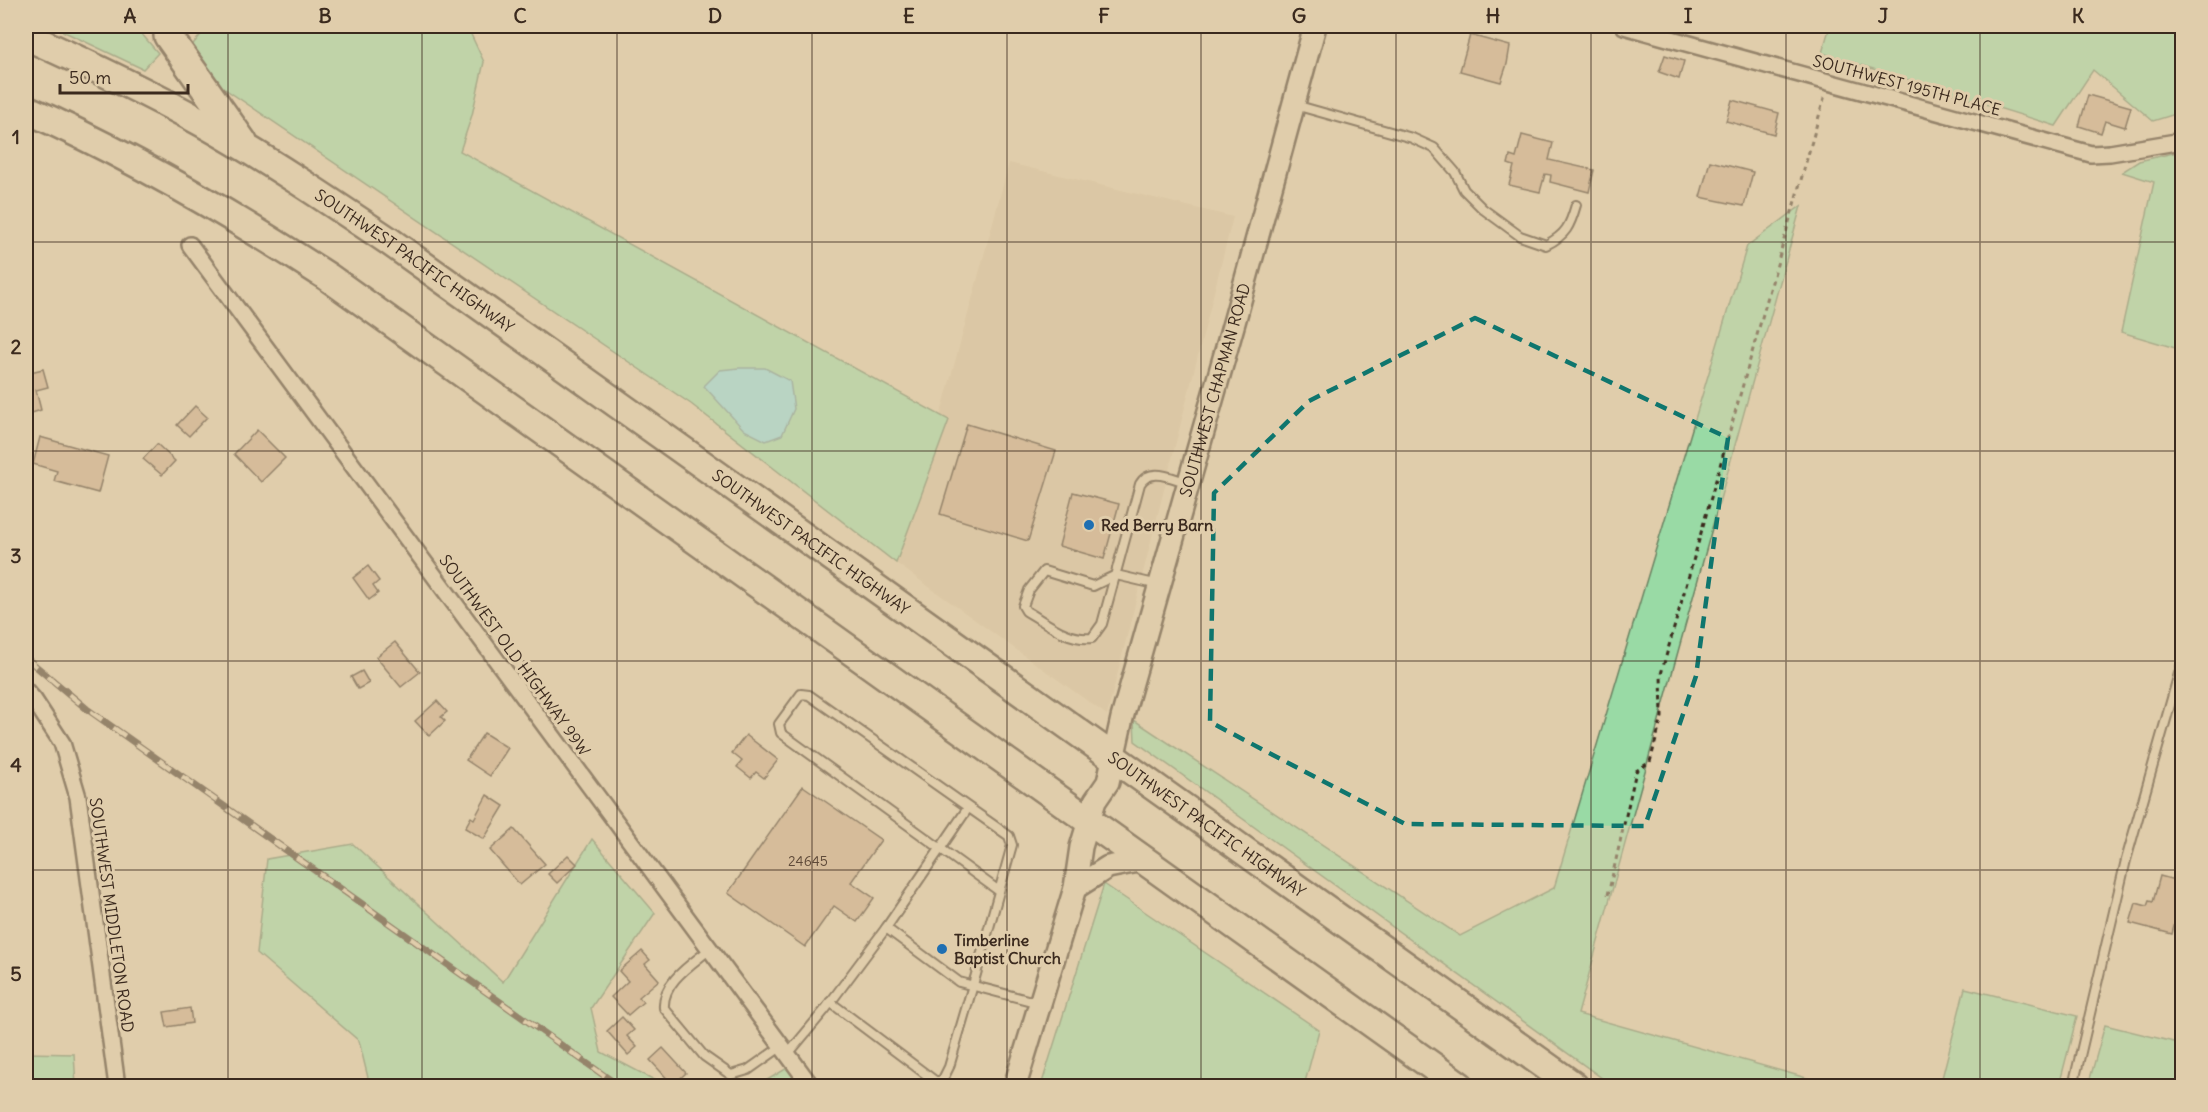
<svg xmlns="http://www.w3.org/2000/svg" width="2208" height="1112" font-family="Delius,sans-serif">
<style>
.built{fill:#d6bf9d}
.green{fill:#99daa5;stroke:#6a8262;stroke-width:1.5}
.water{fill:#89dbdf;stroke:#6a9492;stroke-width:1.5}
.building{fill:#c9a785;stroke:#3b2a1e;stroke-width:1.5}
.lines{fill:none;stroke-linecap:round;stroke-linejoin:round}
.lane-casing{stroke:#3b2a1e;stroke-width:12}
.street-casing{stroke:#3b2a1e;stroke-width:20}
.secondary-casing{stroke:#3b2a1e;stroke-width:26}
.highway-casing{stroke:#3b2a1e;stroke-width:32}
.path{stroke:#3b2a1e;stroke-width:3;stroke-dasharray:4.5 4.5;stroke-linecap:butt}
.lane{stroke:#e0cdab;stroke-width:8}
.street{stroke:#e0cdab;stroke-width:15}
.secondary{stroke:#e0cdab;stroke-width:21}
.highway{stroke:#e0cdab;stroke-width:27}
.rail-casing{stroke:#3b2a1e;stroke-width:7}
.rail{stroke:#e0cdab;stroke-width:4.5;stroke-dasharray:14;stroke-linecap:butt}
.marked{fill:none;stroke:#0f766e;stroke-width:4.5;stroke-dasharray:12 8;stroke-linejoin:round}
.grid{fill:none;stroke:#3b2a1e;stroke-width:1.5;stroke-opacity:0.55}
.poi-dot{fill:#1f6fb2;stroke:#e0cdab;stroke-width:2}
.labels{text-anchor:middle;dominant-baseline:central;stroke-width:6;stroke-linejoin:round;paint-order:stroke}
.number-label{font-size:14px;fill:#5e4938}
.street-label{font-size:16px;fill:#3b2a1e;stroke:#e0cdab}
.poi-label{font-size:16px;font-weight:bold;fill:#3b2a1e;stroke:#e0cdab;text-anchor:start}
.neatline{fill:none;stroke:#3b2a1e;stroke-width:2}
.grid-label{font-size:20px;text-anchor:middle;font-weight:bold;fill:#3b2a1e}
</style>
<rect width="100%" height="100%" fill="#e0cdab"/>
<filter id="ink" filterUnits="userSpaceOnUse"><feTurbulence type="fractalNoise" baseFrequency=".0167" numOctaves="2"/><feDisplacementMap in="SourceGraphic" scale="12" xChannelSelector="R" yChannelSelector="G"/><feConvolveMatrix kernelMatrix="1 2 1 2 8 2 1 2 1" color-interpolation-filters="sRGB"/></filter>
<g filter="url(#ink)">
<polygon class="built" points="1009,163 1233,217 1107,715 896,563 949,420 940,417"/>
<g class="green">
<polygon points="52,26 135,26 158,53 143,69"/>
<polygon points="208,26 467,26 484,62 472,115 460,151 949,420 896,563 691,404 222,87 189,49"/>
<polygon points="1830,26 2182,26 2182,112 2153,121 2093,70 2056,126 1822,53"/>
<polygon points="2182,151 2182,350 2121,332 2154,182 2122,172 2139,161"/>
<polygon points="1801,206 1578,1014 1835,1086 1613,1086 1135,741 1134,720 1460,936 1554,888 1747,246"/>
<polygon points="592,839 655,913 591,1008 601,1052 666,1086 370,1086 359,1041 257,953 267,859 353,844 503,982"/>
<polygon points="1104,884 1319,1030 1304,1086 1041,1086"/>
<polygon points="1965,988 2077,1016 2059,1086 1940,1086"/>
<polygon points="2105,1025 2182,1044 2182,1086 2088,1086"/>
<polygon points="26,1053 74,1054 76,1086 26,1086"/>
<polygon points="789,1067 804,1086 757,1086"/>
</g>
<polygon class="water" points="739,368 765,368 790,381 794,409 782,435 766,441 744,430 704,386 720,370"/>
<g class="building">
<polygon points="1470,35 1510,46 1507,64 1501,82 1460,71"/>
<polygon points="1665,55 1684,61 1679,79 1659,72"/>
<polygon points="2088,95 2131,107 2125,127 2105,121 2101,133 2079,126"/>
<polygon points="1732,100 1779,113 1774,134 1726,121"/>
<polygon points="1522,135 1553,143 1549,160 1594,170 1589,192 1550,182 1551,175 1545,174 1540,192 1509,185 1514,166 1508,164 1510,156 1516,158"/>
<polygon points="1710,161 1753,172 1744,206 1700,197"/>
<polygon points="43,369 48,387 36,390 41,410 26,415 26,373"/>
<polygon points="195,406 207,417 189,436 177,425"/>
<polygon points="967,424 1056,451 1028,541 940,514"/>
<polygon points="257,430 285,458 261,482 234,454"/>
<polygon points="40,437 108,456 98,493 54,481 57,471 33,464"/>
<polygon points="157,444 175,461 162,475 143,459"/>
<polygon points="1073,492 1119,504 1104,559 1059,546"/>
<polygon points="368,566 379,581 373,586 378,593 369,600 353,578"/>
<polygon points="395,642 420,672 401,687 376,657"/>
<polygon points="362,671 369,683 358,689 351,677"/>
<polygon points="437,701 447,712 441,717 445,721 429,736 415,721"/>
<polygon points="484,733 508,748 490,776 466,760"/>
<polygon points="746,735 778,760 764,778 756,772 751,778 737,767 742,761 732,753"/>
<polygon points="803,786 881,840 851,882 874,898 857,922 834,906 805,947 728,893"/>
<polygon points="487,795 504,806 484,839 465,828 471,817 474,819"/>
<polygon points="514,829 545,864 520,885 490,850"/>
<polygon points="568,855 577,864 557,883 548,874"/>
<polygon points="2160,876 2182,882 2182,895 2172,934 2130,923 2136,903 2147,906 2149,901 2153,902"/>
<polygon points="642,951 650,960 645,964 659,980 639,997 643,1002 628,1015 611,997 628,981 619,971"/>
<polygon points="190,1008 192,1023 167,1027 164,1012"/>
<polygon points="622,1017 634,1030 627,1036 637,1047 628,1055 607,1031"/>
<polygon points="663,1048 686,1073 673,1085 650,1060"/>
</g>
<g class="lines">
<g class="lane-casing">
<g id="lane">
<path d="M1295,105L1412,138L1434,148L1455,172L1464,190L1483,209L1520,236L1546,245C1566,235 1570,226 1576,205"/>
<path d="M1159,585L1116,575L1093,586L1044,571L1029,590L1023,606L1026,611C1047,623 1068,641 1092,638L1102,624L1140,484C1150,467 1171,478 1186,482"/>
<polyline points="886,928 968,808"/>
<path d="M710,949C692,964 662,982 664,1008L704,1056L731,1075L748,1070L782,1046"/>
<polyline points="830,1002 935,1081 942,1081 949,1067 973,985 1012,845 1009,836 809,695 801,694 779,724 781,733 999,891"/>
<polyline points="788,1054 824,1011 886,928 959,982 1039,1003"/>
<polyline points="2073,1086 2126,860 2182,663"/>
</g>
</g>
<g class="street-casing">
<g id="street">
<polyline points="1624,26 2091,154 2110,153 2182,141"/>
<polyline points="190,245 811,1086"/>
<polyline points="26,691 34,700 62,743 78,797 117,1086"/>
</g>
</g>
<g class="secondary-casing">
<g id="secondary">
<polyline points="1075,888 1108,867 1143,860"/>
<path id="s1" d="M1015,1086L1075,888L1081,847L1095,801L1108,782L1122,718L1235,319L1315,26"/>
</g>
</g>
<g class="highway-casing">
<g id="highway">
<path id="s2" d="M26,36C86,63 145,91 203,123C267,159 328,200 389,241L1574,1086"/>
<polyline points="168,36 243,142"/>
<path d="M26,109C132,156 231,214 328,277L1460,1086"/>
</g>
</g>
<polyline class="path" points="1608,895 1636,771 1650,762 1662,717 1661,674 1825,95"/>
<use href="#lane" class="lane"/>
<use href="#street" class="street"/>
<use href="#secondary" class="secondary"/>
<use href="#highway" class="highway"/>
<g class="rail-casing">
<polyline id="rail" points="26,658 87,709 619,1086"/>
</g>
<use href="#rail" class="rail"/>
</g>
</g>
<path d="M0 0H2208V1112H0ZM1475,318L1728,438L1696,676L1645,826L1405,824L1210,722L1214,493L1309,401Z" fill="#e0cdab" fill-opacity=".55" fill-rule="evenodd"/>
<path class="marked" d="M1475,318L1728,438L1696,676L1645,826L1405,824L1210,722L1214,493L1309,401Z"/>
<path class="grid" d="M228,26V1086M422,26V1086M617,26V1086M812,26V1086M1007,26V1086M1201,26V1086M1396,26V1086M1591,26V1086M1786,26V1086M1980,26V1086M26,242H2182M26,451H2182M26,661H2182M26,870H2182"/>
<g class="poi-dot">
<circle cx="1089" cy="525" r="6"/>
<circle cx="942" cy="949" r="6"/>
</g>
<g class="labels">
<g class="number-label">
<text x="808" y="861">24645</text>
</g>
<g class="street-label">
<text transform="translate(1907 85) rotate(15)">SOUTHWEST 195TH PLACE</text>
<text stroke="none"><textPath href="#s2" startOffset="450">SOUTHWEST PACIFIC HIGHWAY</textPath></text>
<text stroke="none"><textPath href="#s1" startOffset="726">SOUTHWEST CHAPMAN ROAD</textPath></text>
<text stroke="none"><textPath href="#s2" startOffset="936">SOUTHWEST PACIFIC HIGHWAY</textPath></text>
<text transform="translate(515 655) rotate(54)">SOUTHWEST OLD HIGHWAY 99W</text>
<text stroke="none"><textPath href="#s2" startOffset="1422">SOUTHWEST PACIFIC HIGHWAY</textPath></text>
<text transform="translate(112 915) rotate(82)">SOUTHWEST MIDDLETON ROAD</text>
</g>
<g class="poi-label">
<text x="1101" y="525">Red Berry Barn</text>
<text x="954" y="940">Timberline<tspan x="954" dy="18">Baptist Church</tspan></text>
</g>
</g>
<rect width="2208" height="1112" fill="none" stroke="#e0cdab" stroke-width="66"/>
<path d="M60 84v9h128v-9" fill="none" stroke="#3b2a1e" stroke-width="3"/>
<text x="69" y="84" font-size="18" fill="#3b2a1e" stroke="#e0cdab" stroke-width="4.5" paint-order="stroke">50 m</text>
<rect x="33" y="33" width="2142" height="1046" class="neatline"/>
<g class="grid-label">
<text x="130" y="23">A</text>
<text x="325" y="23">B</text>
<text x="520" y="23">C</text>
<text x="715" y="23">D</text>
<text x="909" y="23">E</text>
<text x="1104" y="23">F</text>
<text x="1299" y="23">G</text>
<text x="1493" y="23">H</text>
<text x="1688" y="23">I</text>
<text x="1883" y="23">J</text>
<text x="2078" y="23">K</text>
<text x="16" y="144">1</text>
<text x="16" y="354">2</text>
<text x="16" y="563">3</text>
<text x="16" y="772">4</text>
<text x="16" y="981">5</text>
</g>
</svg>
